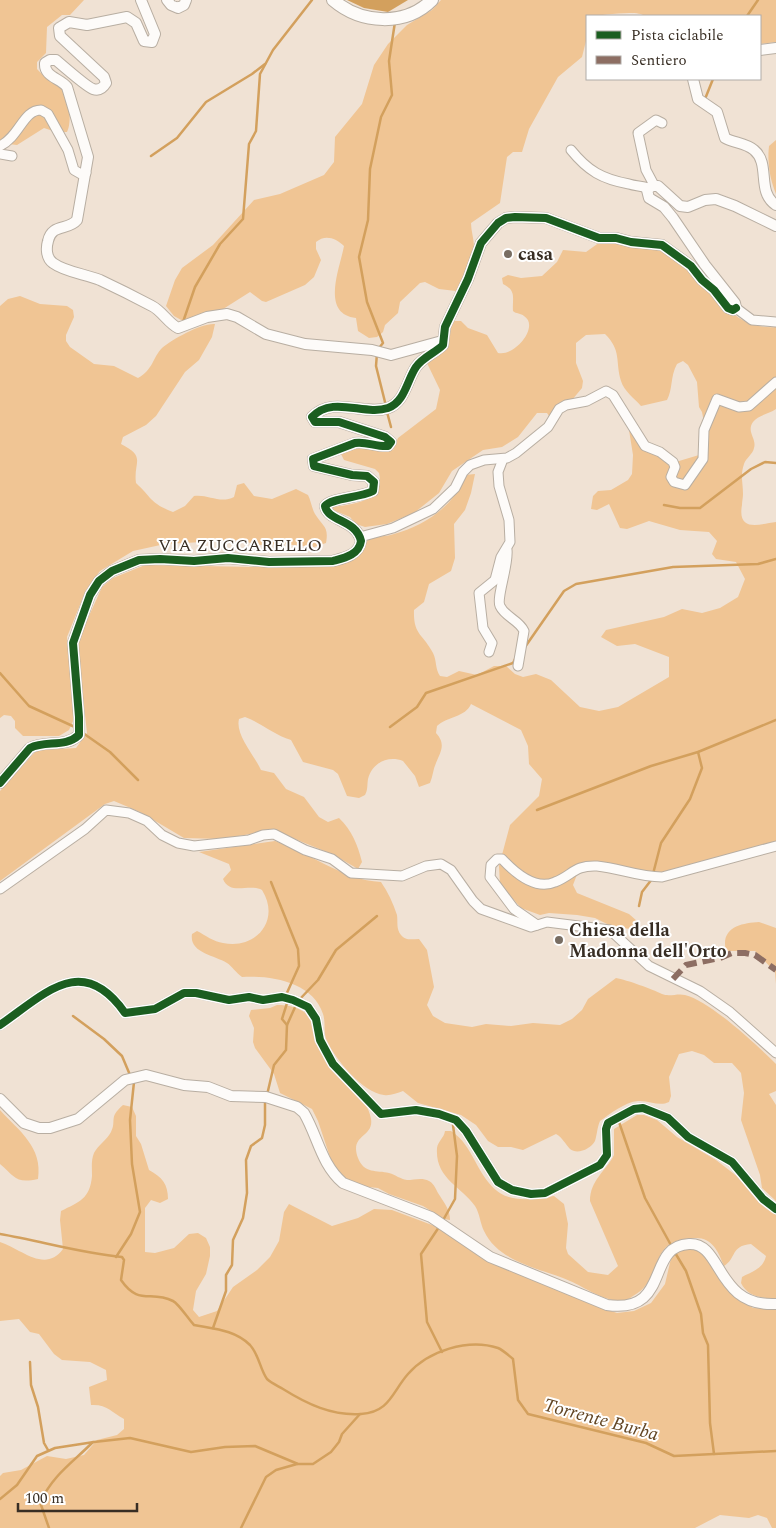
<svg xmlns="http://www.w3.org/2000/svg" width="776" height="1528" font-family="Spectral,serif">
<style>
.green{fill:#f0c594}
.water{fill:#d3a05d}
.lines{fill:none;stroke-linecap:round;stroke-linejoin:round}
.stream{stroke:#d3a05d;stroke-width:2.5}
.minor-casing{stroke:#b8aea2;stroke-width:11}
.tertiary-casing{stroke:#b8aea2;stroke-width:12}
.secondary-casing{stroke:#b8aea2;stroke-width:14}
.minor{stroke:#fdfbf9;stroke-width:9}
.tertiary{stroke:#fdfbf9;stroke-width:10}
.secondary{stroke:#fdfbf9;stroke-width:12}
.quiet{stroke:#8d6e63;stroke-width:6;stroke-dasharray:12 6;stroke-linecap:butt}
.cycleway-casing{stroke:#fff;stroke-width:11}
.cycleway{stroke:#1b5e20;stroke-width:8}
.poi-dot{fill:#786d62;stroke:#fff;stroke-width:2}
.labels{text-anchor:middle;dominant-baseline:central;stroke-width:4;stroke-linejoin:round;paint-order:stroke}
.poi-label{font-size:18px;font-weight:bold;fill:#382e24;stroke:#fff;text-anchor:start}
.street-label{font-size:18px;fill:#382e24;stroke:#fff}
.water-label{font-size:19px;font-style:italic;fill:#634624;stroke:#fff}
</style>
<rect width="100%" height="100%" fill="#f0e2d4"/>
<g class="green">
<path d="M0,0H84L70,15H62L47,27L46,53L37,62V69C45,78 55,82 62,89C70,97 72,123 67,132H56L44,128L17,145L0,143Z"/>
<path d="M441,0H776V42L760,44V16H645C637,9 601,16 587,16V37L582,57L558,77L529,129L522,152H513L507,157L500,203L471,223C471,231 474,239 474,247C474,255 462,286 456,291L439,289L425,282L420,283L400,302L398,313L385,325L383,332L377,337L369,338L358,331L356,318C320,314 340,268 344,246C336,238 325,234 316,242V249L321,260L314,277L305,285L266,302L262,301L250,292L220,311L183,321L174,316L166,306L175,280L182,268L213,245L254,200L280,194L324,175L334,162L335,137L362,104L374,65L388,44L407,25L432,10Z"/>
<path d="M776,140V194C770,180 767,162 769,146Z"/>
<path d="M600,242C625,245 656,244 678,260C710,284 730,331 776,327V409C769,414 758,415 753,422C746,432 757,438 754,448C753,454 746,458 744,464C740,476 743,482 743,494C743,498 742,501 742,505C737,533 760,524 776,522V841L727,857L658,873L581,864L573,885L577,893L629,914L637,921L631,929L613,927L595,918L577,915L549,913L540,915L521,908L500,884L499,866L510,825L539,796L542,779L529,764L528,746L521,730L471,704C466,717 446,717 437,726L436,733C446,744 441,751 436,763C433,769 433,776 430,783L419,787L415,776L403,761C388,755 372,763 368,779C367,785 368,790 365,795L359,798L347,796L338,774L333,770L303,762L291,740C274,735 261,723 245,717L239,719C235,735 255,756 261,770L274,773L286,789L304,797L319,817L328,822L339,818C352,830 358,846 362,862L358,869L334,855L273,830L221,839L184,838L140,812L114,801L105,804L0,881V791L35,752L41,750L76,748L87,733L79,661V638L102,587L113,578L145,565L262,567L345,563L362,551L368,539C376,536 385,537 394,534C424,526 456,505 465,475L475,474L471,493L465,510L454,524L455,558L451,571L429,584L424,602L414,610C413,635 423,634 433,653C437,661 435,669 440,676L447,677L459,671L477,675L494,666H506L515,674L523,677L536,674L551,680L580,707L599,711L618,707L669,677V657L635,644L617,646L601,637L606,630L664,617L682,609L702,613L720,608L738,597L745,579L736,562L716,559L712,554L717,541L709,532L680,530L649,521L627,529L620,528L609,504L597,510L591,509L593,496L598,491L611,490L628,480L632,474L633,455L629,430L638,431L644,443L669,464L699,455L707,438L702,412L699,407L697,382L688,365L683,361L677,364C670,377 673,389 667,400L641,406C635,399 624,391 621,381C615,361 622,351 605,334L586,335L576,343V363L583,381L582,388L557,418L551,419L547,413H537L518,437L502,447L483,450L452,471L439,493L414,513L387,524L365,527L356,524L350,517L333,510V507C353,504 386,501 379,473L375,469L344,460L341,454C356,440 376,453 393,450L398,438L436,409L440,390L426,361L449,344L451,327L454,321H461L468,328L487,335L498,353C515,357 540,326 524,316C521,313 516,314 513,311C512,298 517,291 503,284L502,278L508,275L521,278L542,276L557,262L563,250L586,252Z"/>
<path d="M20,296L40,304L67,306L73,310L74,317L66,335V341L70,347L94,364L114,366L138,378C153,370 153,357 162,348C173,339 201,323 215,324L212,337L199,360L185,372L156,416L146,425L123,437L121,444C147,457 133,462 136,483C153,499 150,503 173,512L185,506L194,496C208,494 220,504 234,497L237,485L244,483L254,496L272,499L296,489L308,495C311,501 312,509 315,514C323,527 329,526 326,543L314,547L283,544L258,545L240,540L165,544L133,551L100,571L86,590L67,637L74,719L69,730L59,736H23L15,728V721L11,716L4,715L0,718V306L8,299Z"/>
<path d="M275,841C311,853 342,880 381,882C388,892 393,903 397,915C398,922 396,929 401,935C406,941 412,939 419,939L427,950L434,987L427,1005L433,1016L445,1023L472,1027L486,1024L511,1026L533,1023L560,1025L572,1019L582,1010L588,999L616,978C627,980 652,989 662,994C669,997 678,993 685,995C710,1001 757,1045 776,1064V1091L769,1094L776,1105V1201L762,1188L760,1175L741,1120L744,1093L741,1073L732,1063H714L704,1055L692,1051L679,1054L669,1077L671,1096L669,1102C659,1107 649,1100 638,1101C625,1102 610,1114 600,1121C597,1128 597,1135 595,1141C591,1149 577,1155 570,1149C565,1144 563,1138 556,1134L523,1150L511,1147H498L488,1141L476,1125L461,1115L418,1103L403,1091C397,1093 390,1096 384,1095C363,1093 335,1059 327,1041C323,1033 326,1023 323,1014C313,982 271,975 242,977C236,973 232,966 227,963C214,955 189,953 192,934L197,931C205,935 214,942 223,943C256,950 281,920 262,890C249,883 230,896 223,879L231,870L229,864L199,852Z"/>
<path d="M759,922L776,928V984L775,972L755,951H726C720,927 742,923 759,922Z"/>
<path d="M277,1005C288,1005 299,1007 308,1015C317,1023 318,1051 327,1064C340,1082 368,1096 371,1119C374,1138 349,1134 358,1158C364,1174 377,1170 389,1173C396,1175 400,1179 407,1180C414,1180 422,1177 429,1181C435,1184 436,1191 440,1196C445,1204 450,1210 450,1220L444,1219L423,1206L389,1194L378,1188L359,1186L339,1174L334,1169L318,1121L312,1109L280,1093L274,1074L255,1048L253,1042L254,1028L249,1016L251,1010L270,1008Z"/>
<path d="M123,1105L132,1107L136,1116V1136L141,1144L149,1170C162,1177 168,1184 168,1199L160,1203L151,1200L145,1208V1252L155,1253L174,1248L189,1234L198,1233L206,1238L210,1247V1256L206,1274L196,1291L193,1310L199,1317L217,1311L233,1287L257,1270L270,1257L279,1241L284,1212L289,1204L332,1226L358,1218L374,1209L392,1210L440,1228L541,1282L590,1304L617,1313L634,1311L651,1303L665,1284L672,1254L690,1247L705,1254L724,1285L733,1295L753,1308L776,1309V1528H772L767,1518L758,1515L749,1518L720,1515L695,1528H0V1476L3,1473L21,1470L47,1456L66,1459L84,1455L97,1440L117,1435L124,1429V1419C111,1412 107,1404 91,1405L89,1387L107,1380L106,1370L90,1362L62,1360L54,1354L39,1334L30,1332L19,1319L0,1321V1242C20,1248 45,1274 63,1249L60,1220L61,1211C79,1202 90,1199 92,1176C92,1168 91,1160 94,1153C98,1145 107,1140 111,1132C117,1120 108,1118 123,1105Z"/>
<path d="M0,1110C19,1131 43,1147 38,1179C16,1184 15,1177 0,1164Z"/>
<path d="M637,1115H644L657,1120L677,1137L716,1160L738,1177L759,1202L776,1215V1298C762,1299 747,1296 741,1283L742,1277C753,1271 763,1269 766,1256L751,1244C730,1246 737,1258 724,1266C718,1251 712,1237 694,1238C645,1240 666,1278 633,1296C630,1298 626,1301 623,1301C605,1302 586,1288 570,1281C541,1268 499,1263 484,1231C480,1223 480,1214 475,1206C461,1186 435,1179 437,1148C438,1141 444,1138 445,1131H451C463,1139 468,1148 475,1161C496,1201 511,1203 554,1196L564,1204L568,1224L566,1248L568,1254L588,1272L608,1275L618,1266L590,1201C590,1180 606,1171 614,1155V1129Z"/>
</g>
<polygon class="water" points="347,0 408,0 388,12 364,8"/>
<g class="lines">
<g class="stream">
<polyline points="747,16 758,0"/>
<polyline points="705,99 713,79"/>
<polyline points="151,156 177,138 206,102 252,74 265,64"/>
<polyline points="183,322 195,287 220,244 243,219 249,144 256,131 260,74 273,50 312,0"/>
<polyline points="379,348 383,343 367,302 359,257 368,220 370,169 381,117 392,95 389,61 395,22"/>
<polyline points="377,353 376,366 386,406"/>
<polyline points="387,412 391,427"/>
<polyline points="664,505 680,508 700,508 751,469 765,462 776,463"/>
<polyline points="525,647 564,591 576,584 673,567 758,564 776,559"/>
<polyline points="0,673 29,706 77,728"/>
<polyline points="390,727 417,707 426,693 513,663 515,659"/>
<polyline points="83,733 110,752 138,780"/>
<polyline points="537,810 651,766 698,752 776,720"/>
<polyline points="653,874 661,843 690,799 702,768 698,752"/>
<polyline points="271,882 298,949 299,966 286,995"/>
<polyline points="639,906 642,892 652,879"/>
<polyline points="299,1000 318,980 336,950 377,916"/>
<polyline points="73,1016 104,1039 122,1056 130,1075"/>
<polyline points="287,1025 282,1019 288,1000"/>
<polyline points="267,1095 274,1065 286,1050 287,1025 296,1005"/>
<polyline points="619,1122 645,1198 672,1247"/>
<polyline points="442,1222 455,1199 457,1156 453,1125"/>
<polyline points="439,1227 421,1254 427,1322 442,1352"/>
<path d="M0,1234C41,1241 81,1253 122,1257L124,1260L121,1280C139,1306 150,1290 173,1301C179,1304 189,1320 194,1325C215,1329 235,1330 250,1345C259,1355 260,1369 267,1379C271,1383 278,1386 283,1389C307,1404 332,1416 361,1414C390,1412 392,1392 408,1374C428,1351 468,1338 498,1348C503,1350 508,1355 513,1359L518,1400L528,1414L646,1443L674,1456L776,1451"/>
<polyline points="674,1251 686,1271 701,1314 703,1333 708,1345 710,1423 714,1454"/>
<polyline points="116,1257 131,1234 140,1212 132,1164 130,1120 134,1082"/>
<polyline points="213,1328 226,1291 226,1275 232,1265 233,1240 243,1218 247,1193 246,1160 251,1146 262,1138 265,1125 265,1100"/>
<polyline points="30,1362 31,1385 38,1407 44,1443 48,1450"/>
<polyline points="0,1499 17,1485 37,1456 55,1448 94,1442 130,1438 191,1452 225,1447 255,1446 298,1464 313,1464 331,1452 339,1442 342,1434 360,1414"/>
<path d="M49,1528L40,1502C55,1473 71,1464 93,1442"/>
<polyline points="241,1528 266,1477 276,1470 297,1464"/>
</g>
<g class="minor-casing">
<g id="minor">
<path d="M0,146C20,136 23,110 41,110L48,114L68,150L74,170L81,174L86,173"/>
<path d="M571,150C588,171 602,179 629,184C635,186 642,186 648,188"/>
<polyline points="0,154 12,156"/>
<polyline points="654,185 646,170 638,133 656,120 662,123"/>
<polyline points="736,308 752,320 776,322"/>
<polyline points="360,537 393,528 433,509 455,488 463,472 470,465 484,460 507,458 516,453 548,427 559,409 566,405 587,401 606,391 613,395 645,446 660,452 673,462 675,467 671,477 674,482 685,485 703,459 704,430 717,399 739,407 749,406 776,382"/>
<path d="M507,550C509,564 496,598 500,606C505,617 519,620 524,631L518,666"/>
<polyline points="489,652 492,643 483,628 479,593 495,580 501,557 510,542 509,520 499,486 498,472 503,459"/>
<polyline points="0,889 85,829 106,810 129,813 147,821 162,835 178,843 194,846 249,840 263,835 274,834 305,850 332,859 351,873 402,876 426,866 441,864 451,870 473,901 481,909 531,927 547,922 610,930 649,966 700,991 730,1012 776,1053"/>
<path d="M537,925L514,909L490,877L491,865L497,859H502C515,873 535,891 555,882C573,875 574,865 597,866C619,868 638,877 662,877L776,846"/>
<path d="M0,1025C45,994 82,952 125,1013L155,1009L184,993H196L229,1000L249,997L263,1000L282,997L293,1000L308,1007L316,1019L320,1040L333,1064L381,1114L416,1110L439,1114L456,1120L466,1131L498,1182L512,1190L531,1194L545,1193L600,1165L607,1155L606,1129L608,1123L634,1109L643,1108L668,1118L688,1137L732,1162L763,1199L776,1209"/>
</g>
</g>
<g class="tertiary-casing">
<g id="tertiary">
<path d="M141,0L155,34L152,42L144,41L136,23L127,17L87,25L69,22L59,28L60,36L104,77L106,83C103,88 99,91 93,89C87,87 63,66 56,60H50L45,63C44,77 60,78 67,87L88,157L77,220C68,231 52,223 48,241C46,248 46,258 53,263C65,272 85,274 100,280C117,288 135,297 152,306C162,311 168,323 178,328L207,317L227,314L237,317L266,334L305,344L372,350L391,355L442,341"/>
<polyline points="167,0 171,5 178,8 184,5 186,0"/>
<polyline points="760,50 776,48"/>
<path d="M693,79L698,99L717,112L725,138C734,143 746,143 754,150C771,164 756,192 776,205"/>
<path d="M0,783L30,748C46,740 65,748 79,735V717L73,643L90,595L99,581L112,571L139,560L160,559L194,561L228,558L269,562L333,561C344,558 359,555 361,541C356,519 328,522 325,506C331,498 359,498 373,491L374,482L367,476L352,475L314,466L313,459L355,443C366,441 376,447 388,446L391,442L385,437L339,422H315L312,417C333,395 364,416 388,408C405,402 407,380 416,367C423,357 435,353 443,345L445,327L468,279L481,243L498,223L506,218L515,217L546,218L599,238H616L631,242L662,245L691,266L702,280L714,290L728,308L733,310L736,308L735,303L705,265L673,218L664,207L649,198L647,190L652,186H658L680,206L688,207L705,200L716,199L735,206L776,226"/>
<path d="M0,1099L24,1123L39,1128H50L78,1119L125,1080L146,1075L184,1085L208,1087L231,1096L266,1097L297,1107L304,1113C318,1137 321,1164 343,1183L431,1217L490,1257L607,1305C672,1314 645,1246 689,1244C723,1242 715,1307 776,1304"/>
</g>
</g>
<g class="secondary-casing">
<path id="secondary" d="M333,0C361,24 405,27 432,0"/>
</g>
<use href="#minor" class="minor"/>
<use href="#tertiary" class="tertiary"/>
<use href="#secondary" class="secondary"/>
<polyline class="quiet" points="673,979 686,965 720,958 732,953 745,953 755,955 776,970"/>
<g class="cycleway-casing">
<g id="cycleway">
<path d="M0,783L30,748C46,740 65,748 79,735V717L73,643L90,595L99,581L112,571L139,560L160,559L194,561L228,558L269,562L333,561C344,558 359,555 361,541C356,519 328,522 325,506C331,498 359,498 373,491L374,482L367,476L352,475L314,466L313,459L355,443C366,441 376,447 388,446L391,442L385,437L339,422H315L312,417C333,395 364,416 388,408C405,402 407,380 416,367C423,357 435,353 443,345L445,327L468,279L481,243L498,223L506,218L515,217L546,218L599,238H616L631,242L662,245L691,266L702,280L714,290L728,308L733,310L736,308"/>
<path d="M0,1025C45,994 82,952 125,1013L155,1009L184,993H196L229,1000L249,997L263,1000L282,997L293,1000L308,1007L316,1019L320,1040L333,1064L381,1114L416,1110L439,1114L456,1120L466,1131L498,1182L512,1190L531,1194L545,1193L600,1165L607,1155L606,1129L608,1123L634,1109L643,1108L668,1118L688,1137L732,1162L763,1199L776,1209"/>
</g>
</g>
<use href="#cycleway" class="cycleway"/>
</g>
<g class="poi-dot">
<circle cx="508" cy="254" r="5"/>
<circle cx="559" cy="940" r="5"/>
</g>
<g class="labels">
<g class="poi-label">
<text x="518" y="254">casa</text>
<text x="569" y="930">Chiesa della<tspan x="569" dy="21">Madonna dell'Orto</tspan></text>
</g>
<g class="street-label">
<text x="240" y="545">VIA ZUCCARELLO</text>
</g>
<g class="water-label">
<text transform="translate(601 1420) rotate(15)">Torrente Burba</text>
</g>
</g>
<rect x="586" y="15" width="175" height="65" fill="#ffffff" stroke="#afaba7"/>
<rect x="596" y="31" width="25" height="8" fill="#1b5e20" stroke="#afaba7"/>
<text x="631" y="40" font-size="15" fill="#382e24">Pista ciclabile</text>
<rect x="596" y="56" width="25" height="8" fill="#8d6e63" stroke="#afaba7"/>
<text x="631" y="65" font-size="15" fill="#382e24">Sentiero</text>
<path d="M18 1503v8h119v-8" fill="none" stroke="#382e24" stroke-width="2.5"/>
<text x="25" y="1503" font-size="15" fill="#382e24" stroke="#ffffff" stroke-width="4" paint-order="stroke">100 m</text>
</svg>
